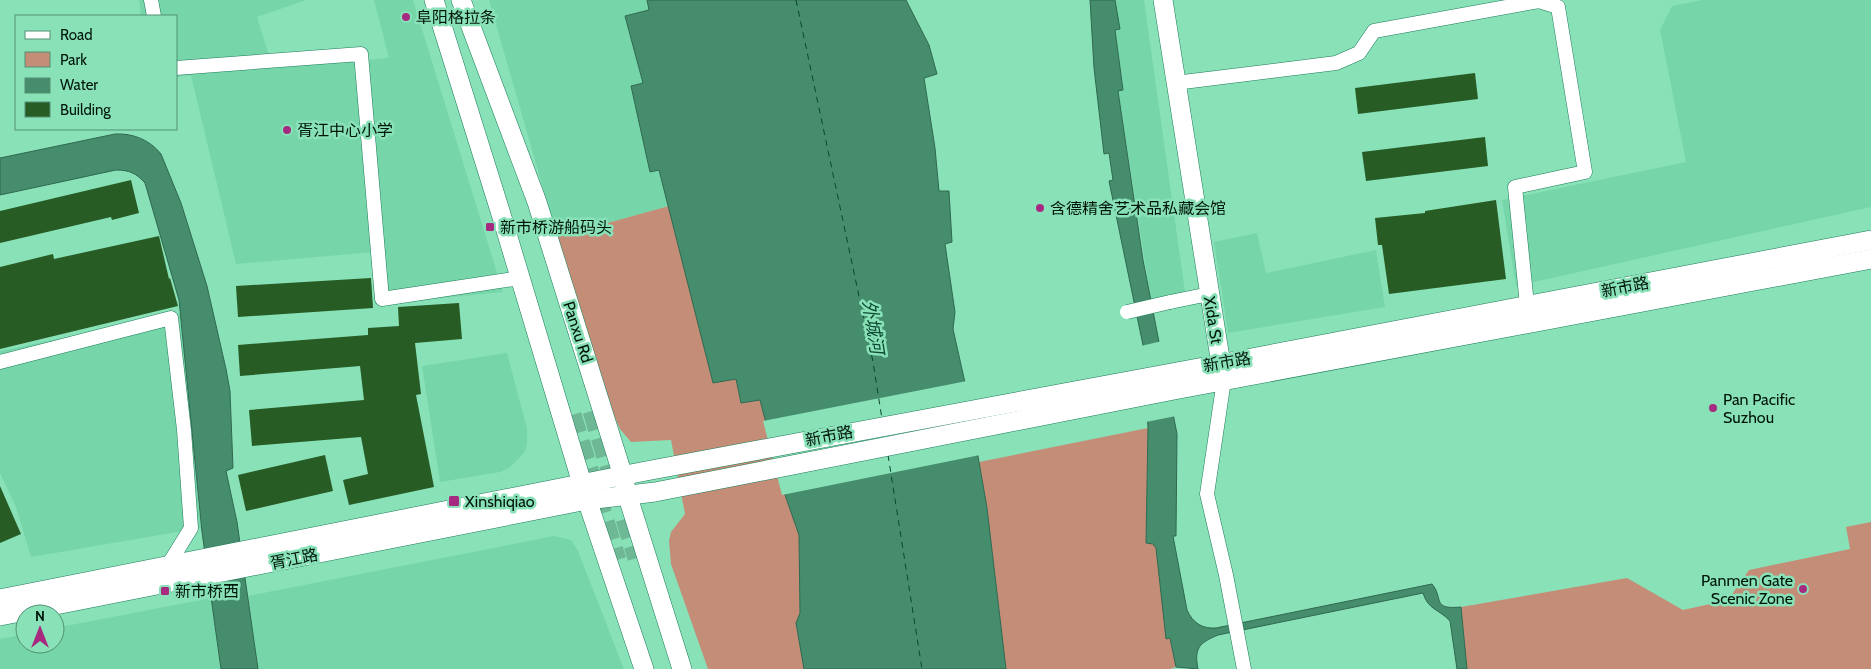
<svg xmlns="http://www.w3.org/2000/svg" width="1871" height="669" font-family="Cabin,'Noto Sans SC',sans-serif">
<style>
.built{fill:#76d6aa}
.green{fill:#c48d77}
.water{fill:#458d6d;stroke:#306950}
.pier{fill:#89e1b8}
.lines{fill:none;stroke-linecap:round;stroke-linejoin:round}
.ferry{stroke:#0b4731;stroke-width:1;stroke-dasharray:6 5;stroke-linecap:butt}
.building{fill:#275c24}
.secondary-tunnel{stroke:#6eb895;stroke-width:19;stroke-dasharray:19 9;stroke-linecap:butt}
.street-casing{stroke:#1b7c58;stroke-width:15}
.secondary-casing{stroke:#1b7c58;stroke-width:20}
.street{stroke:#fff;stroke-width:14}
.secondary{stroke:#fff;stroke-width:19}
.street-bridge-casing{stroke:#1b7c58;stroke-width:15;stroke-linecap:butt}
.street-bridge{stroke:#fff;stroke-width:14}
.poi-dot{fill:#a52a80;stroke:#89e1b8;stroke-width:2}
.labels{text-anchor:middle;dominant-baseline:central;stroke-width:5;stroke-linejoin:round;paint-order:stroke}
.poi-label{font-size:16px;fill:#00160b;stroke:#89e1b8;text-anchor:start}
.street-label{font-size:16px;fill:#00160b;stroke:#89e1b8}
.water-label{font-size:18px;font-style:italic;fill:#0b4731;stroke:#89e1b8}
</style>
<rect width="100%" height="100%" fill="#89e1b8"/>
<g class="built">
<polygon points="139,0 306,0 257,17 273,68 389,58 374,0 413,0 503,292 382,304 374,252 236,264 191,75 176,77 176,16 141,16"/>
<polygon points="489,0 647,0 650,10 626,16 643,83 631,86 651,172 659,169 669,206 557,237"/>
<polygon points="1115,0 1144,0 1185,292 1151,301 1118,90 1123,90 1115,30 1119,29"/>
<polygon points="1702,0 1871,0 1871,207 1516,286 1502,200 1686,162 1660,30 1672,6"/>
<polygon points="1257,233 1266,273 1376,250 1385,307 1228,333 1214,242"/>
<polygon points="181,313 201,528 31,557 16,507 0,473 0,351"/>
<polygon points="507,353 527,428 527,445 524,453 509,468 500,472 440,482 422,366"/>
<polygon points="554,536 571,540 578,551 624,669 258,669 248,596"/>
<polygon points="211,598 221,669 0,669 0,639 25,634 25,644 55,644 55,628"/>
</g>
<g class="green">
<polygon points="669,206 713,383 736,379 741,403 760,400 784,492 799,535 800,613 796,623 804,669 708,669 671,564 669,541 671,532 685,514 671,440 631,442 620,429 612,411 557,237"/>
<polygon points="1148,428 1146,542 1154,544 1156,548 1167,639 1170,638 1176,667 1170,669 1006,669 987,508 979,462"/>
<polygon points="1871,522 1871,669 1467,669 1461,607 1627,578 1683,610 1728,600 1749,570 1850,549 1846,527"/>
</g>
<g class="water">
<polygon points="647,0 906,0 929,45 937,74 924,78 935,148 939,191 949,191 952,242 945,244 955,312 953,329 966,387 987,508 1006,669 804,669 796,623 800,613 799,535 784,492 760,400 741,403 736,379 713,383 659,170 650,172 631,86 643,83 625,16 649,10"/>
<path d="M1090,0H1115L1120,29L1115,30L1123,90L1118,91L1143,260L1177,434L1176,536H1173L1187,610C1193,623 1202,629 1216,628L1432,584C1444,598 1431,610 1461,607L1467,669H1457L1450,621C1439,609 1428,610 1423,593L1218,635C1199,643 1194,648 1198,669L1176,667L1170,638L1166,639L1156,548L1153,544L1146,543L1148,428L1144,350L1109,181L1113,180L1109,153L1104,154L1094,68Z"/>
<path d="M115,134C133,133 150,140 161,154L181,203L207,286L226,369L230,391L233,468L226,471L237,522L258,669H221L202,532L179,300L145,183C136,173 129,170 116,170L0,195V158Z"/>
</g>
<g class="pier">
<polygon points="1162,341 1176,416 1146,422 1141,346"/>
<polygon points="967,381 980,455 782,495 763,421"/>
</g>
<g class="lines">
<g class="ferry">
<polyline points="796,0 873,362 882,419"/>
<polyline points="888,455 922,669"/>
</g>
</g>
<g class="building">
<polygon points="1475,73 1478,99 1358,114 1355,88"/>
<polygon points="1485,137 1488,166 1366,181 1362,152"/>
<polygon points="131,180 139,213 112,220 111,217 0,243 0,211"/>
<polygon points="1496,200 1506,279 1389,294 1382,245 1378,245 1375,218 1425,213 1425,211"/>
<polygon points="159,236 169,279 170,278 178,306 0,349 0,267 53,254 54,259"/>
<polygon points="371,278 373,308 238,317 236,286"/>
<polygon points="459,303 462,339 415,343 421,394 416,395 434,487 349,505 343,480 368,474 361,437 252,446 249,410 364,400 360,366 240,376 238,345 368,335 368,328 399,326 398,307"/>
<polygon points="325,455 333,491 246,511 238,475"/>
<polygon points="0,486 21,534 0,543"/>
</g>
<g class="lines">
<g class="secondary-tunnel">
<polyline points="592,411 617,493"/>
<polyline points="572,415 617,560"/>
<polyline points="625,519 637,558"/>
</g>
<g class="street-casing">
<g id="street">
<polyline points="151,0 154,16"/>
<polyline points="176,68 361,54 382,299 520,278"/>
<polyline points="1175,83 1336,63 1359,53 1374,31 1539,1 1558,7 1585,172 1515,187 1527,305"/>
<polyline points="1170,302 1209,294"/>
<polyline points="0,362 171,318 184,430 191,528 167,567"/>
<polyline points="1224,380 1207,494 1226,575 1244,669"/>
</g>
</g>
<g class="secondary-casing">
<g id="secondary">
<polyline points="434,0 501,214 587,500 644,669"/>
<polyline points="461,0 537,202 623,476 627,494 682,669"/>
<polyline points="1163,0 1223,377"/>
<polyline points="0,599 646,471 1220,364 1871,240"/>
<polyline points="0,616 587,500 655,492 1174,390 1871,259"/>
</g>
</g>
<use href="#street" class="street"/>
<use href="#secondary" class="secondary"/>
<g class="street-bridge-casing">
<polyline id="street-bridge" points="1127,312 1170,302"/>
</g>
<use href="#street-bridge" class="street-bridge"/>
</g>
<g class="poi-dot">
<circle cx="406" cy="17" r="5"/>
<circle cx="287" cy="130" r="5"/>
<circle cx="1040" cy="208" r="5"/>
<rect x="485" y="222" width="10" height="10" rx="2.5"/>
<circle cx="1713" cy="408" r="5"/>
<rect x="448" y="495" width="12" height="12" rx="2.5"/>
<circle cx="1803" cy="589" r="5"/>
<rect x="160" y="586" width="10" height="10" rx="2.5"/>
</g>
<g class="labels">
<g class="poi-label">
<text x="416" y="17">阜阳格拉条</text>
<text x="297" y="130">胥江中心小学</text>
<text x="1050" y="208">含德精舍艺术品私藏会馆</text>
<text x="500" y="227">新市桥游船码头</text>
<text x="1723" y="399">Pan Pacific<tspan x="1723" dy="18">Suzhou</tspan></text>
<text x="465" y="501">Xinshiqiao</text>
<text x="1793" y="580" text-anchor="end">Panmen Gate<tspan x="1793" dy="18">Scenic Zone</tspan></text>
<text x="175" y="591">新市桥西</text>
</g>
<g class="street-label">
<text transform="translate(1625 287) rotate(-11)">新市路</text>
<text transform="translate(1213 320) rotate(81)">Xida St</text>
<text transform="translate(578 332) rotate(72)">Panxu Rd</text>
<text transform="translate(1227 362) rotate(-10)">新市路</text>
<text transform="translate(829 436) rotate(-11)">新市路</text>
<text transform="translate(294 559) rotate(-11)">胥江路</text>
</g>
<g class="water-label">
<text transform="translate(873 327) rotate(81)">外城河</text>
</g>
</g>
<rect x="15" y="15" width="162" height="115" fill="#89e1b8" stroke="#529073"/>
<rect x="25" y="31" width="25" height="8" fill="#ffffff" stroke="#529073"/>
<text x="60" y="40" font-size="15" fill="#00160b">Road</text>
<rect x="25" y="52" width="25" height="15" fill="#c48d77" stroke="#529073"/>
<text x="60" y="65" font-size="15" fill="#00160b">Park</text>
<rect x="25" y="78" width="25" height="15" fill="#458d6d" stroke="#529073"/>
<text x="60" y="90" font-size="15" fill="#00160b">Water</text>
<rect x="25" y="102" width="25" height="15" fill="#275c24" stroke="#529073"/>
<text x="60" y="115" font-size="15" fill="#00160b">Building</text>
<g transform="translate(40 629)"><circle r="24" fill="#89e1b8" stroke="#529073"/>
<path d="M0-4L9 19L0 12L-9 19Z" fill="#a52a80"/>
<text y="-8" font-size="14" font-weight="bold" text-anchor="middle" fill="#00160b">N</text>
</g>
</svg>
